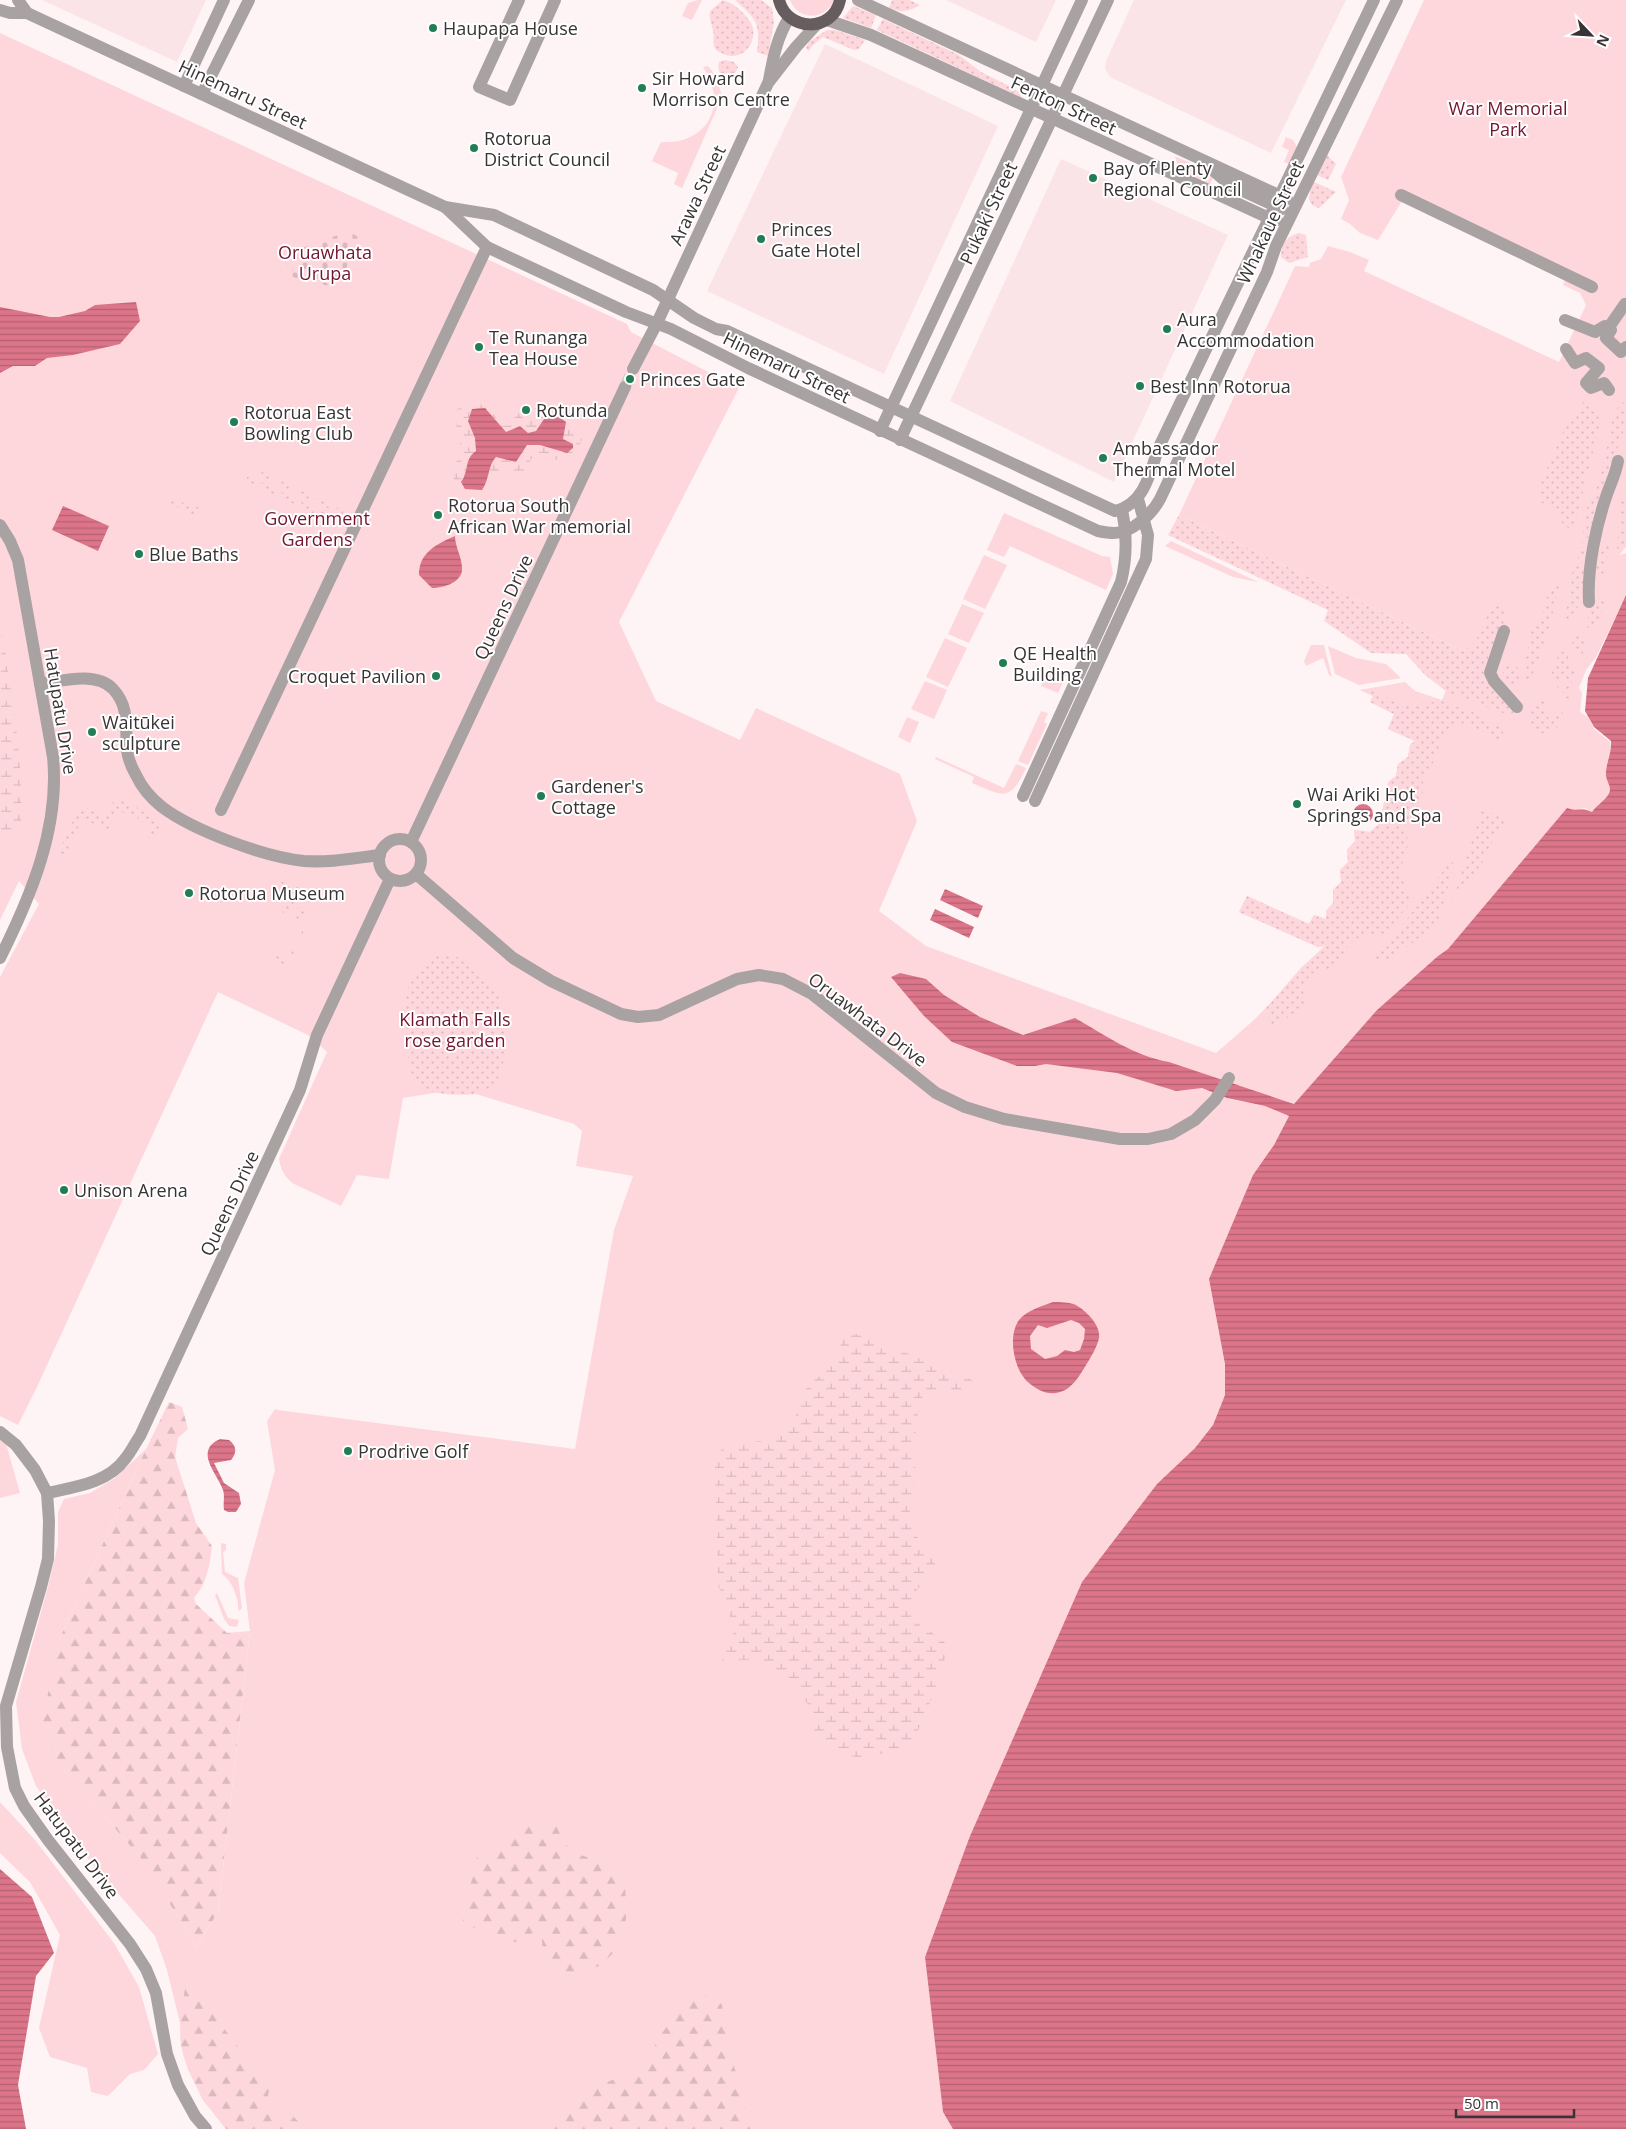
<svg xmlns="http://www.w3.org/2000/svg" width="1626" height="2129" font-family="'Open Sans',sans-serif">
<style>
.built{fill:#fbe4e7}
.green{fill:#fed7dc}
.forest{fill:url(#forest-firs)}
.wetland{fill:url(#wetland-marsh)}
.cemetery{fill:url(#cemetery-stones)}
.garden{fill:url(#garden-dots)}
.water{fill:url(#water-rules);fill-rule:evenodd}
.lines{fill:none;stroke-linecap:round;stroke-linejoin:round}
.minor-tunnel{stroke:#d6cdce;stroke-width:12;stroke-dasharray:12 6;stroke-linecap:butt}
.minor{stroke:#a8a2a3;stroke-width:12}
.major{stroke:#675d5e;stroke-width:12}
.poi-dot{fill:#217e54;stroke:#fff;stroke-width:2}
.labels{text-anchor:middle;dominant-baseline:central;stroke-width:4;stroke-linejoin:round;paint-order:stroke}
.poi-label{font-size:18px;fill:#383334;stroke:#fff;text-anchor:start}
.street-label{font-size:18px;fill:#383334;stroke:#fff}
.park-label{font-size:18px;fill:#731531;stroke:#fff}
</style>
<defs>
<pattern id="forest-firs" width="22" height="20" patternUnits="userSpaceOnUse" patternTransform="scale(1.25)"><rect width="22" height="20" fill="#fed7dc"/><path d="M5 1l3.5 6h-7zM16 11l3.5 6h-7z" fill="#dab9bd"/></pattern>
<pattern id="wetland-marsh" width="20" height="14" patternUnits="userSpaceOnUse" patternTransform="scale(1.25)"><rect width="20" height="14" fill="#fed7dc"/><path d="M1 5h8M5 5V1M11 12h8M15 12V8" fill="none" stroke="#dab9bd"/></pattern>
<pattern id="cemetery-stones" width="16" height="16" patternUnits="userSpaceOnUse" patternTransform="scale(1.25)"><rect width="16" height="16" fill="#fed7dc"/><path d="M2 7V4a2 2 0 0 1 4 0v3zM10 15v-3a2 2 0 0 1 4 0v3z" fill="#dab9bd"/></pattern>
<pattern id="garden-dots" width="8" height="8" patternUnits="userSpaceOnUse" patternTransform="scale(1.25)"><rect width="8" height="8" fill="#fed7dc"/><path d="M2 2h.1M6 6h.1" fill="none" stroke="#dab9bd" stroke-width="1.8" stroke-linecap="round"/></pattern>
<pattern id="water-rules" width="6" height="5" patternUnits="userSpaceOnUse" patternTransform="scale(1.25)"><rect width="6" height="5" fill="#dc7589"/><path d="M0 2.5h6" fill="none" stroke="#b36171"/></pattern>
</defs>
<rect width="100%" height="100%" fill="#fef3f5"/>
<g class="built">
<polygon points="42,0 206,0 177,62"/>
<polygon points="946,0 1056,0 1036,42"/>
<polygon points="1134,0 1346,0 1271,153 1112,78 1108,74 1105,68 1106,61"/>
<polygon points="825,44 998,126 884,374 707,291"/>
<polygon points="1061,159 1228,235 1114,482 950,401"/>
</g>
<g class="green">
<polygon points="698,0 702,0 692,20 682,16 688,3"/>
<path d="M790,0H834C825,21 798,21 790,0Z"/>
<path d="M1424,0H1626V547L1619,555L1626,553V596L1596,657L1586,670L1579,688L1582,693L1580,712L1588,717L1594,729L1610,742C1612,754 1605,764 1606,776C1607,783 1613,788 1608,795C1604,801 1597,805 1592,812L1585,808L1573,810L1448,949L1438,956L1377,1010L1294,1104L1239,1085L1228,1099L1265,1106L1289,1116L1274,1145L1253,1176L1209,1279L1225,1364V1395L1213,1425L1195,1448L1157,1484L1082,1582L970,1836L925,1957L943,2112L953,2129H226L202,2099L189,2068L181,2045V2027L167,1970L155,1936L77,1846L36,1786L22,1749L16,1702L48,1587L58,1544V1512L64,1499L90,1493L115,1478L146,1449L59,1640L60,1765L141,1858L197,1947L218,1912L250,1632L244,1583L275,1470L267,1421L275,1409L278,1410L575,1449L614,1230L633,1176L576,1166L582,1131L574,1124L476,1094L434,1093L403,1098L389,1179L357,1175L341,1206L292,1183C284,1176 281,1169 279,1159L327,1052L308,1035L218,992L37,1387L18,1425L0,1416V977L39,904L19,881L0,920V33L627,324L631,332L739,388L619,622L656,701L740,740L756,708L900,774L917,821L879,911L926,946L1216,1053L1254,1020L1287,986L1301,968L1326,946L1318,947L1239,912L1247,896L1309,924L1314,915L1326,919V911L1333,903V890L1341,882L1340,870L1348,862L1347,850L1355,841L1354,830L1370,832L1380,823C1382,809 1386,797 1388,782L1396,776L1398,764L1408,757L1410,745L1415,741L1388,729L1394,714L1370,702L1373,696L1360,690L1405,682L1415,691L1442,700L1463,651L1179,515L1295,266L1309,267L1310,263L1321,259L1328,246L1350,252L1369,260L1364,271L1559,362L1586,305L1580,293L1563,285L1566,276L1402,201L1378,240L1360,233L1350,224L1341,219L1349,200L1341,177Z"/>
<path d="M708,66L717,77L722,97L682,188L674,184L678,173L652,161L661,142C707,145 729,105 703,67Z"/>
<polygon points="1286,137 1293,140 1298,149 1291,165 1284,162 1289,150 1282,147"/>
<polygon points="1175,156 1204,169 1213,178 1209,186 1180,172"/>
<polygon points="1004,513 1102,556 1110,557 1113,574 1106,590 1010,546 1004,557 987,550"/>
<polygon points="1171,541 1258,582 1233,577 1165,546"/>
<polygon points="984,555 1007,565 985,609 963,599"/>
<polygon points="962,604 984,613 969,643 948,634"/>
<polygon points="945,638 967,648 948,687 926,677"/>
<polygon points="1311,645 1324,645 1332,677 1329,675 1323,658 1306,666 1304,661"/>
<polygon points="1328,646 1356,658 1386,664 1401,678 1359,685 1335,674"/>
<polygon points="1051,665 1067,673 1058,693 1041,686"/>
<polygon points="925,681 947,690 934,719 911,709"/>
<polygon points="1041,711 1048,713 1044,722 1047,724 1028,765 1018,761"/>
<polygon points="907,717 919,722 910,743 898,737"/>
<path d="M936,757L1004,788L1016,764L1026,768C1010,803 1003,796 972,783L974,777L935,759Z"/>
<polygon points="0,1433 3,1433 20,1493 0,1498"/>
<path d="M221,1543L226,1544V1550L223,1552L225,1572L238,1578L242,1608L239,1611C237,1607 239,1604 237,1599C234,1589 231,1580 222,1574Z"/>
<polygon points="217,1593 228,1618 239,1620 237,1627 229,1626 224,1619 215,1595"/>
<polygon points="0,1802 35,1840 114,1943 139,1987 158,2054 144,2070 130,2074 108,2096 91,2092 87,2068 50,2057 39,2028 60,1935 30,1882 0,1853"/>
</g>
<g class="forest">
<path d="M169,1402L182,1407L188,1429L178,1438L175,1457L196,1523L212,1546C210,1565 207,1583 194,1598L196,1604L227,1633L250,1631L218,1912L197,1947L140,1857L59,1764L42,1723L59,1640L146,1449Z"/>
<path d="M508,1822L526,1823L555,1822C562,1840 567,1853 588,1857C595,1858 602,1858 608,1860C615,1863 620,1872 625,1878L626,1918L622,1944L600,1966L565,1974L551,1972L544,1966L542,1941L539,1935C529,1931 526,1935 518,1942C506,1942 471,1929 463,1921L476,1859L483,1850H507Z"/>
<path d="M186,1980L265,2081L272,2079L268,2095L271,2107L289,2113L307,2129H226C206,2104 187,2077 181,2045C178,2024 184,2000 186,1980Z"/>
<polygon points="705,1996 716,1999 722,2005 726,2034 745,2109 757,2129 549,2129 560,2111 579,2095 599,2085 637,2071 646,2063 661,2034 688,2001"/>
</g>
<g class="wetland">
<path d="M531,396L537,397C548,415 560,403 574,415L575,429L582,439C576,456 561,459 545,462L537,458L531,459L525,471L520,475L514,470C507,472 501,475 495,479C485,487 476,500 461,494L452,475L453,466L460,457L461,447L456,431L457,420L454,415L457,409C482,399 488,405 502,426C513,426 512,420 518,413L523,418H529L534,413L535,406L530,403Z"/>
<path d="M0,635L3,637C12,697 24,765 21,825L6,840L0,838Z"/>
<path d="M848,1331L892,1347L974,1381L965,1391C949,1390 933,1388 920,1399L912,1458L916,1470L914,1488L910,1498V1515L914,1533L931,1554L935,1564C922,1584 896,1610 924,1628C933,1634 942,1637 948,1647C943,1668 919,1745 900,1754C891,1758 884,1753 874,1754C868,1754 862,1758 856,1757C844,1756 828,1745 819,1737C809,1727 814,1713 806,1702C800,1692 763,1665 751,1661C743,1658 733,1662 725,1664L722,1660L733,1638L734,1628L718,1585L715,1461C717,1459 718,1453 720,1451C733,1439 768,1446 783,1433C799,1419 797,1406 806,1389C812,1380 825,1374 831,1365C840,1354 839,1342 848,1331Z"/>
</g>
<polygon class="cemetery" points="353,234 360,238 337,288 293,277 283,255 335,236"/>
<g class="garden">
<path d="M723,0C734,3 750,17 753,28C756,45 742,60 726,55C722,53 716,52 714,46C713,42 714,36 713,31C709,10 705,15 723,0Z"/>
<path d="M735,0H761L772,8L774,22L768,56L757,52C761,23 756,19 735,0Z"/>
<path d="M892,0H909L920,5C907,12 902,13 889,8Z"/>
<polygon points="853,6 876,15 871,28 843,18"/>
<polygon points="883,19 959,55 981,72 1011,87 1019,92 1022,98 877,30"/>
<polygon points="827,30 835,30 865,40 859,49 854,50 823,37 813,45 809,51 806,48 809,42"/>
<path d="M725,60L734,62L738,67L730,83C721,80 717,70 719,62Z"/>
<polygon points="1326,154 1336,164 1328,180 1317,175"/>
<polygon points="1312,181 1336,192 1319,208 1312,205 1309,199"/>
<path d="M1299,233L1306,235L1308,257L1289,263L1281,257C1280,245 1288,235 1299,233Z"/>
<polygon points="1584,401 1601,420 1573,532 1562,523 1559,509 1542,503 1540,488 1542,480 1566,425"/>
<polygon points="1623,402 1626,405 1626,424 1617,450 1619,457 1590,545 1589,538 1585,537 1583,534 1586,509 1594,498 1606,453 1614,412"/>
<polygon points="258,470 344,511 342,515 259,475"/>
<polygon points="248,476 350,525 348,530 246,481 245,480"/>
<polygon points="1626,493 1626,546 1619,555 1617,552 1620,504"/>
<polygon points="161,499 193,504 199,508 199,511 194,515"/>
<path d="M1179,515L1463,651C1478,645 1485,621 1491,607L1500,605L1506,609L1501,638L1495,651L1488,654V663L1515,709L1511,716L1447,692L1425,675L1406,654L1371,653L1324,621L1328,610L1168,535Z"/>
<polygon points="1609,539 1610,556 1607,557 1604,569 1605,571 1600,577 1596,571 1604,542"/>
<polygon points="1581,542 1584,545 1583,549 1585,551 1581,564 1586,565 1581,594 1584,599 1568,620 1565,617 1572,584 1570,579 1579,555 1577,552"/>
<path d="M1555,584L1560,585C1551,619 1544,652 1528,684L1524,682V671L1527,668L1524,659L1530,643V633L1543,618L1544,599L1550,596V592Z"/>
<polygon points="1601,595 1606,600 1597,626 1587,628 1589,611"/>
<polygon points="1580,629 1581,633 1589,642 1586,644 1582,656 1579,652 1571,649 1574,635"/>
<path d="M1563,651L1569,655L1567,661C1580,669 1575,673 1571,685C1570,689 1571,693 1570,697L1567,699H1563L1564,675H1562L1560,689L1555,685L1553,679L1550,678L1558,656Z"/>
<polygon points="1512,664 1518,668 1520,676 1513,688 1509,686 1503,672 1508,665"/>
<path d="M1367,689L1404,706L1442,701L1475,713L1490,723L1505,727L1499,744L1489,734L1459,722L1445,731L1432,765L1426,771L1423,779L1422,798L1416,812L1409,817L1405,830L1409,843L1403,860L1401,874L1406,890L1416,897L1384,934C1360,932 1347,941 1339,963C1331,969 1324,969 1315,972C1304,977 1301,994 1305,1005L1274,1027L1269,1020L1266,1008L1301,968L1326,945L1318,947L1239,912L1247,896L1309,924L1314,915L1326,919V911L1333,903V890L1341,882L1340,870L1348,862L1347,850L1355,841L1354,830L1370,832L1380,823C1382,809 1386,797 1388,782L1396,776L1398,764L1408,757L1410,745L1415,741L1388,729L1394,714L1370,702L1373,696L1360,690Z"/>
<path d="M1543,697L1547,701L1544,716L1554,719L1559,709L1564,715C1557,731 1554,733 1538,733L1529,722L1532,710Z"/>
<polygon points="115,798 138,808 134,817 117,810 108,830 82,819 74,837 76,838 75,841 72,840 64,857 58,854 80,805 106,817"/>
<polygon points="141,810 161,827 154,842 148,839 153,826 137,819"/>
<polygon points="1481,811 1501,815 1506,822 1495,836 1483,862 1452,903"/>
<polygon points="1450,862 1454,863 1440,917 1429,930 1389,961 1375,962 1369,960 1407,919"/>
<path d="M275,880C281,882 290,883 296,886C305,891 291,907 288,915L280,911L289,889L275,882Z"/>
<polygon points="304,905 307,923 300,940 298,939 306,923 294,917 298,908"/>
<polygon points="296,943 298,943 290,961 283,966 269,959 273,953 288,960"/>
<path d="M434,955H455L487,982L499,997L506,1035V1054L496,1084C490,1087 482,1092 475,1094C462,1096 425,1095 417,1084C403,1066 401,996 412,976C418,967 426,961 434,955Z"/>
</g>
<g class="water">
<polygon points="136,302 140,321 120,344 73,355 47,358 35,366 13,366 0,373 0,307 50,317 59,317 85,311 95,305"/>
<path d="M485,408L506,432L520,426L528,433L536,431L544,419L559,417L566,422L563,439L573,444V448L567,453L540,445H527L516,462L496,457C487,467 490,479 482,490L465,489L461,482C469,472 464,459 476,451L475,438L468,421L472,409Z"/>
<polygon points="63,506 109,526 98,551 52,530"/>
<path d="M455,536C455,547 462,557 462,568C463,582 444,588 432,588L419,575C419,552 437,544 455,536Z"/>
<path d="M1626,595V2129H953L943,2112L925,1957L970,1836L1082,1582L1157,1484L1195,1448L1213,1425L1225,1395V1364L1209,1279L1253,1175L1274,1145L1289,1116L1265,1106L1227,1098L1202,1088L1176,1091L1117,1073L1046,1064L1035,1066H1017L952,1042L924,1016L891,977L900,973L926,979L944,995L980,1017L1023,1035L1075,1018C1105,1035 1134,1056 1169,1062L1294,1104L1377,1010L1438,956L1448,949L1567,808C1577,812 1582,807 1592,812C1597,805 1604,801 1608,795C1613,788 1607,783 1606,776C1605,765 1612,753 1611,741L1594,727L1585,711L1588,678Z"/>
<circle cx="1363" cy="814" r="10"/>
<polygon points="945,889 983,906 978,918 940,900"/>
<polygon points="935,909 974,927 969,938 930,920"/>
<path d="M1053,1302C1060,1302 1069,1302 1076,1305C1086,1311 1101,1325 1099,1338C1097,1347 1091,1357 1086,1365C1080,1375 1072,1389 1060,1392C1048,1396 1038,1390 1029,1383C1014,1371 1007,1336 1019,1320C1027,1310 1043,1306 1053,1302ZM1071,1320L1079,1323L1085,1329L1084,1339L1080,1350L1074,1352L1065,1350L1057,1356L1045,1359L1031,1349L1030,1336L1038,1325L1047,1328Z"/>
<path d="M220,1439L229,1440C237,1446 237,1453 231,1460L214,1463L224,1483L239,1493L241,1504L236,1512H228L224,1510C223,1503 225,1496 223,1490C218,1474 193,1451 220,1439Z"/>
<polygon points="0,1869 32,1897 54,1953 36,1976 18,2085 26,2129 0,2129"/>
</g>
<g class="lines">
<polyline class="minor-tunnel" points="625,387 633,369"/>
<g class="minor">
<polyline points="18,0 27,13"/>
<polyline points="519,0 479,87 510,100 555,0"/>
<polyline points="858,0 1287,199"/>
<path d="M0,10L10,13H27L445,207L494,215L653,290L694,318L716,329L727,331L1115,511C1144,504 1150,474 1158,449L1374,0"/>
<polyline points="827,20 871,35 1269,218 1277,220"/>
<path d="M769,80C773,58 777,37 789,18"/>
<polyline points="184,86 224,0"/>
<polyline points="202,94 249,0"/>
<polyline points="1209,167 1230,185 1282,209"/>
<polyline points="1401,195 1592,287"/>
<path d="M445,207L487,247L626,312L671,329L748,368L1098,531C1103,532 1109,533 1114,533C1132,533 1152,514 1160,499L1267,272L1276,246L1397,0"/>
<polyline points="1565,320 1595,332 1605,326 1609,327 1625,304"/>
<polyline points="1609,327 1611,330 1606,338 1621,352 1626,347"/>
<polyline points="1566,349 1575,363 1586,358 1599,368 1586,383 1591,388 1604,383 1609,390"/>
<polyline points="633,369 657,323 768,83 796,47 817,24"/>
<polyline points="880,431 1082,0"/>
<polyline points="900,440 1108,0"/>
<path d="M0,525L10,541L18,560L53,757C60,827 31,896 0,958"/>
<path d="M1589,602C1587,568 1596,526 1607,494C1611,483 1616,473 1618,461"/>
<polyline points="1504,631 1490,673 1494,681 1517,707"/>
<path d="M40,684C61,681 96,671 113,689C130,707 125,728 127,750C128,759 132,768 136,775C142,788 152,799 162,807C194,831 265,857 304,861C329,863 355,858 380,855"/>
<path d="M1023,796L1121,582C1127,558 1127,534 1122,510"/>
<polyline points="1035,801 1146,559 1148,535 1138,499"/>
<polyline points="221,810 487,247"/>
<circle cx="400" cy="860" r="21"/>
<polyline points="411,842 625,387"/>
<polyline points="416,874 513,958 551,981 621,1014 638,1017 659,1015 737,979 759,975 783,979 812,994 936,1093 965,1107 1004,1119 1120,1139 1148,1139 1171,1134 1195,1120 1215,1100 1229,1078"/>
<polyline points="0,1432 16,1445 35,1470 47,1493 49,1521 48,1559 41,1587 6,1706 7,1747 15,1788 24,1806 48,1840 130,1944 146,1969 156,1993 167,2054 178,2085 195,2116 206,2129"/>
<path d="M47,1493C74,1487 108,1483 125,1459C131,1452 135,1443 140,1436L300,1090L317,1035L390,879"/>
</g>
<path class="major" d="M779,0C787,32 833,33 840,0"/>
</g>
<g class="poi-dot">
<circle cx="433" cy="28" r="5"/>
<circle cx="642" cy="88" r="5"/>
<circle cx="474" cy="148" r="5"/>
<circle cx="1093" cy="178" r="5"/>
<circle cx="761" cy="239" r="5"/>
<circle cx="1167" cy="329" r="5"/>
<circle cx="479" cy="347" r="5"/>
<circle cx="630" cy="379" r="5"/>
<circle cx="1140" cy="386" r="5"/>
<circle cx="526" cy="410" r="5"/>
<circle cx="234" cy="422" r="5"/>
<circle cx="1103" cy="458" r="5"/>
<circle cx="438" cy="515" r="5"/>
<circle cx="139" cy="554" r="5"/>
<circle cx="1003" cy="663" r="5"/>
<circle cx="436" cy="676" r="5"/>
<circle cx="92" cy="732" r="5"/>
<circle cx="541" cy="796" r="5"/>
<circle cx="1297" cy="804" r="5"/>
<circle cx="189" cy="893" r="5"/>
<circle cx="64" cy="1190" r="5"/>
<circle cx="348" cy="1451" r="5"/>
</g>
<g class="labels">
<g class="poi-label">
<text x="443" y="28">Haupapa House</text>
<text x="652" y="78">Sir Howard<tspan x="652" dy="21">Morrison Centre</tspan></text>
<text x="484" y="138">Rotorua<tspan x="484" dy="21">District Council</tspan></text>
<text x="1103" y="168">Bay of Plenty<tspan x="1103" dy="21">Regional Council</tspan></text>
<text x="771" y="229">Princes<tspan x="771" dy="21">Gate Hotel</tspan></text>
<text x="1177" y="319">Aura<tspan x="1177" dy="21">Accommodation</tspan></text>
<text x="489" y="337">Te Runanga<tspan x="489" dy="21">Tea House</tspan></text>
<text x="640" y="379">Princes Gate</text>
<text x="1150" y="386">Best Inn Rotorua</text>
<text x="536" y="410">Rotunda</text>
<text x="244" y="412">Rotorua East<tspan x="244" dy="21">Bowling Club</tspan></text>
<text x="1113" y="448">Ambassador<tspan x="1113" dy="21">Thermal Motel</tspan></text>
<text x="448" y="505">Rotorua South<tspan x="448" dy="21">African War memorial</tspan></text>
<text x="149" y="554">Blue Baths</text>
<text x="1013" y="653">QE Health<tspan x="1013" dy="21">Building</tspan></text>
<text x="426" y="676" text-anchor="end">Croquet Pavilion</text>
<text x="102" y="722">Waitūkei<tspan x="102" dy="21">sculpture</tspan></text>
<text x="551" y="786">Gardener's<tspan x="551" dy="21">Cottage</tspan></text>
<text x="1307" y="794">Wai Ariki Hot<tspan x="1307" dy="21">Springs and Spa</tspan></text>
<text x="199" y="893">Rotorua Museum</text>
<text x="74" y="1190">Unison Arena</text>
<text x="358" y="1451">Prodrive Golf</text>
</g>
<g class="street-label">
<text transform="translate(243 94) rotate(25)">Hinemaru Street</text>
<text transform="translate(1064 105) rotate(25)">Fenton Street</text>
<text transform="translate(697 195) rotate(-65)">Arawa Street</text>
<text transform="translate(988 213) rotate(-65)">Pukaki Street</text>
<text transform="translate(1270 222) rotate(-65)">Whakaue Street</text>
<text transform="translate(787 367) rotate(26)">Hinemaru Street</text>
<text transform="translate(503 607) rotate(-65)">Queens Drive</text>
<text transform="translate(61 711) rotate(81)">Hatupatu Drive</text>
<text transform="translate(868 1019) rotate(37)">Oruawhata Drive</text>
<text transform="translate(229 1203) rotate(-65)">Queens Drive</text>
<text transform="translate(77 1845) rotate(53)">Hatupatu Drive</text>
</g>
<g class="park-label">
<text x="1508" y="108">War Memorial<tspan x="1508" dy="21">Park</tspan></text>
<text x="325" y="252">Oruawhata<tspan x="325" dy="21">Urupa</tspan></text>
<text x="317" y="518">Government<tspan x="317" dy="21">Gardens</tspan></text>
<text x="455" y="1019">Klamath Falls<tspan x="455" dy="21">rose garden</tspan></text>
</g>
</g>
<g transform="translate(1591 35) rotate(115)" stroke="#ffffff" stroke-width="4" paint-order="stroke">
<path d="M0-4L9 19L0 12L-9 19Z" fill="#383334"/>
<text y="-8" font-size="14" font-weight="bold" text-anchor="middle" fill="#383334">N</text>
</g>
<path d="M1456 2109v8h118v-8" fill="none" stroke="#383334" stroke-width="2.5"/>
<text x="1464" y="2109" font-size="15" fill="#383334" stroke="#ffffff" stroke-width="4" paint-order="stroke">50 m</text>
</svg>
